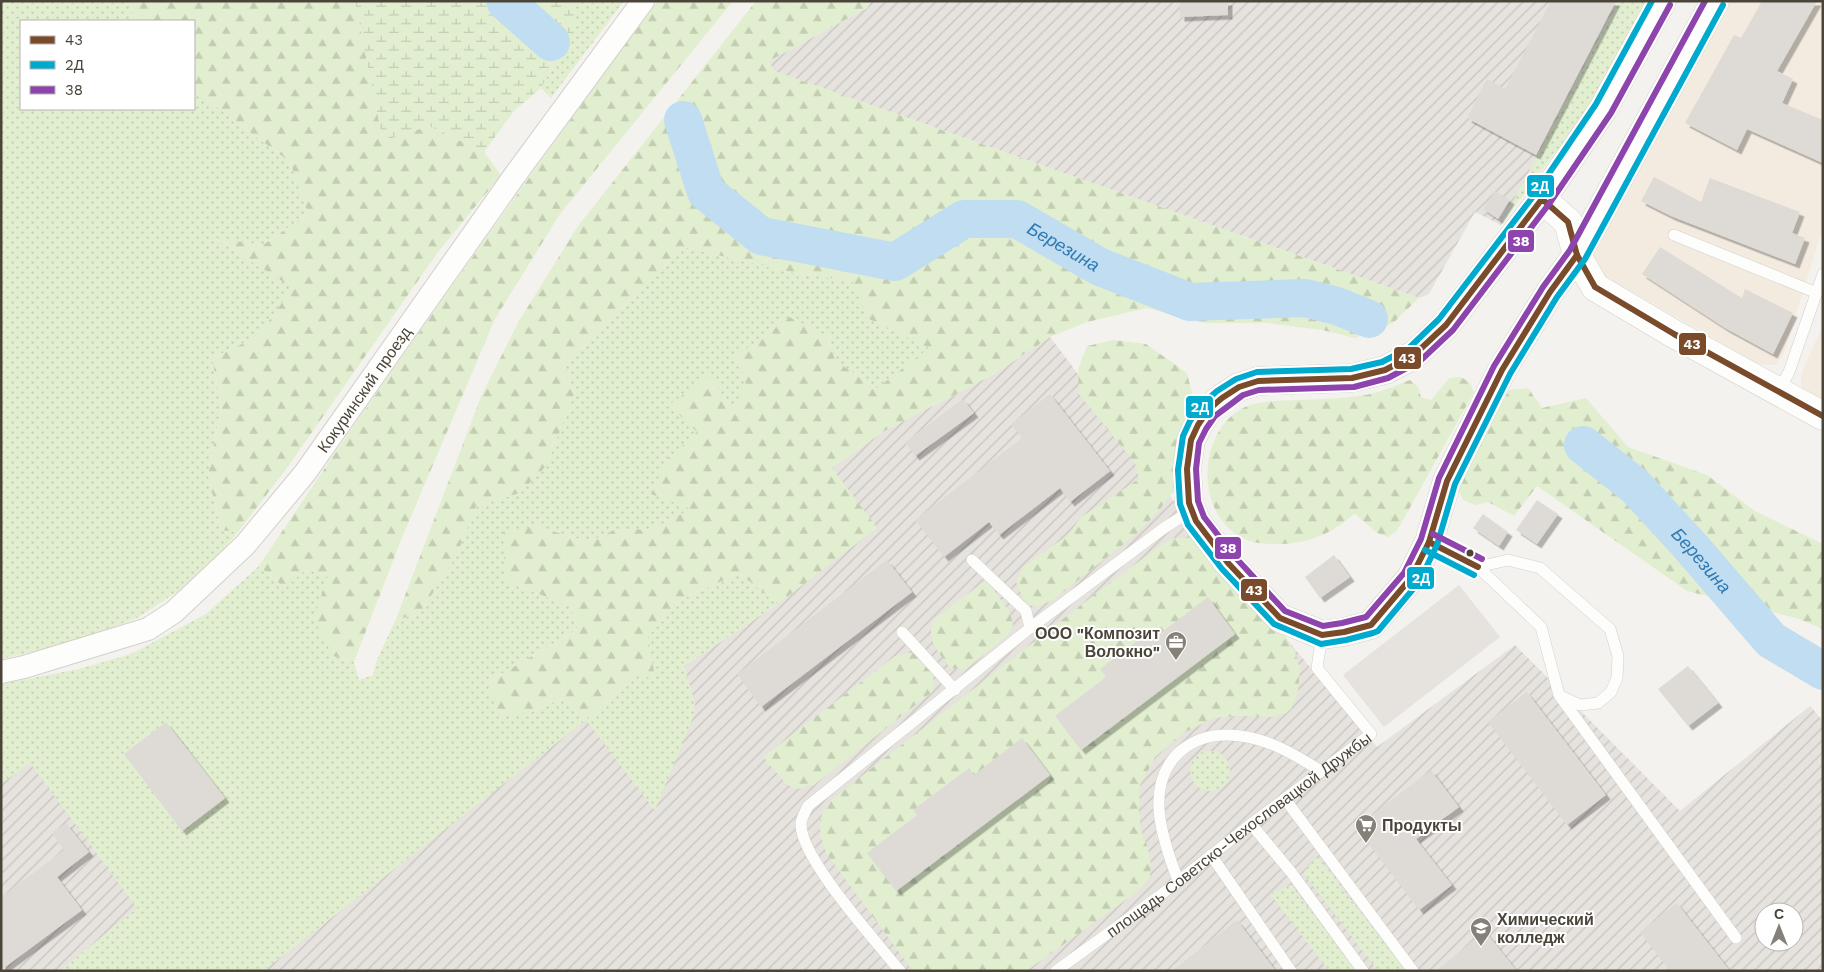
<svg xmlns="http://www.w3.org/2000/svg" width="1824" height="972" font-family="'Work Sans',sans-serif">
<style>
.commercial{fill:#f3ebdf}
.industrial{fill:url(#industrial-furrows);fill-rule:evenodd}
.grass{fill:url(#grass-dots)}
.forest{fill:url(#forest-firs)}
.wetland{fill:url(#wetland-marsh)}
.parking{fill:#e6e3df}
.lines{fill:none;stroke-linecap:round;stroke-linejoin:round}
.river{stroke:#c0ddf1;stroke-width:38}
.building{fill:#dedbd6;filter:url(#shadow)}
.service-casing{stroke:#d2d0cb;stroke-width:12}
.minor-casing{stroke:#d2d0cb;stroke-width:24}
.tertiary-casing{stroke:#d2d0cb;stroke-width:29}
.service{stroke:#fdfdfc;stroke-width:11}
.minor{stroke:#fdfdfc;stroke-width:22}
.tertiary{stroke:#fdfdfc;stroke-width:28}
.bus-1-casing{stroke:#fff;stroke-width:10}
.bus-2-casing{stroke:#fff;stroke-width:10}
.bus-3-casing{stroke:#fff;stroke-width:10}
.bus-1{stroke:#7a4b2a;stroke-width:6}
.bus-2{stroke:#00a9ce;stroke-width:6}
.bus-3{stroke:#8e44ad;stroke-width:6}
.bus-dot{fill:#4b4439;stroke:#fff;stroke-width:2}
.labels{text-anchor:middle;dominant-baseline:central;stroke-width:4;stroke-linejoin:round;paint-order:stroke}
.street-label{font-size:16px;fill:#4b4439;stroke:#fff}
.poi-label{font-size:16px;font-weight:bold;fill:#4b4439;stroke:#fff;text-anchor:start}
.water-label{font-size:18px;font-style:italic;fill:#2e7ab2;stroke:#fff}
.line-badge{stroke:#fff;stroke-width:2}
.badge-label{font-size:14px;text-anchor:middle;font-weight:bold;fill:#fff}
</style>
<defs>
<pattern id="industrial-furrows" width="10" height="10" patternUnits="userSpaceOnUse" patternTransform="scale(1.25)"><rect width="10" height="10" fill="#e6e2de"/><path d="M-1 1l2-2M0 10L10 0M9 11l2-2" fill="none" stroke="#c7c3bf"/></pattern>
<pattern id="grass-dots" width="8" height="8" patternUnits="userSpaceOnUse" patternTransform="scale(1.25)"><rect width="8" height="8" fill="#e1eecf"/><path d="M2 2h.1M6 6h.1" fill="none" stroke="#c3cdb2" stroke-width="1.8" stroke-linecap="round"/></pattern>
<pattern id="forest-firs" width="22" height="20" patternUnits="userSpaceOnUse" patternTransform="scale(1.25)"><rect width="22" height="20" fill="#e1eecf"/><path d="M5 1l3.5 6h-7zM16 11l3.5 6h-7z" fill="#c3cdb2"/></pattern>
<pattern id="wetland-marsh" width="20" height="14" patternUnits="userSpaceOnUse" patternTransform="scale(1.25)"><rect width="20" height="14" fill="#e1eecf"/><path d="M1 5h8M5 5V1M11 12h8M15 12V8" fill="none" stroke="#c3cdb2"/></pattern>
<filter id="shadow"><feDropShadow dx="4.5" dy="4.5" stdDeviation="0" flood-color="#0004"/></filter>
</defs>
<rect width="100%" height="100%" fill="#f4f2ee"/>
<g class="commercial">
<polygon points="1727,1 1823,1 1823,227 1783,356 1775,365 1758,364 1605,276 1594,260 1592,242"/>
<polygon points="1823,324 1823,404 1807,395 1801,386 1801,375"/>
</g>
<g class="industrial">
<polygon points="871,1 1619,1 1501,225 1475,212 1429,294 1419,298 774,71 769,61 867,8"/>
<path d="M1050,337L1201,537L1377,747L1515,645L1680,811L1810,706L1823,721V971H263L586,719L654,809L695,704L684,666L778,604L832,468L886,430L994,374ZM1764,912H1794V942H1764Z"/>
<polygon points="30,762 138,908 60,971 1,971 1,784"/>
</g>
<g class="grass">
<polygon points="1,1 130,1 134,21 21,21 21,109 194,109 194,90 290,162 308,214 263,245 216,239 294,288 257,337 212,358 221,408 208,474 221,530 238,532 216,558 177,592 137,618 70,643 1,659"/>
<polygon points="575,1 624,1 551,98 541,88 573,29"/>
<polygon points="1619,1 1649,1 1593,102 1501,225"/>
<polygon points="683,247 795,273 853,281 867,318 930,348 876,389 835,360 828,335 746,385 731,412 722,394 669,405 698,432 668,459 692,509 652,529 614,530 589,542 536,526 505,581 570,606 578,629 488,682 529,713 560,699 586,719 637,676 647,636 683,599 739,573 778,604 684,666 695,704 693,717 655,810 586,720 263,971 60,971 137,908 30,763 1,784 1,684 79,669 131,654 206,614 259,566 285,588 305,570 328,575 333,656 354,662 359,680 373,675 376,662 396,619 419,615 458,552 476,506 520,493 574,394 565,366"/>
<circle cx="1210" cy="771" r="20"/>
<polygon points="1317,856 1406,971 1378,971 1303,873"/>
<polygon points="1291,885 1356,971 1329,971 1270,894"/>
</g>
<g class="forest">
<polygon points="130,1 353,1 355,2 383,141 429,126 484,152 501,175 438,252 287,468 238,532 221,530 208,474 221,408 212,358 257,337 293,288 215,238 263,245 308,214 290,162 194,90 194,21 134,21"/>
<path d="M658,1H733L560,214L495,319L401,540L354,662L333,656L314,619L328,575L305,570L285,588L259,566C378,386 506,211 631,35Z"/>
<polygon points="756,1 871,1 867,8 769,61 774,71 1419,298 1393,323 1355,338 1322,330 1266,323 1204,323 1147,308 1087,322 1050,337 994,374 886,430 832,468 877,528 778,604 739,573 683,599 648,636 655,678 637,676 586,719 560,699 529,713 498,715 488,682 578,629 570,606 505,581 503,532 536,526 589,542 614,530 652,529 691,509 651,494 668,459 697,432 669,405 711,374 731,411 746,385 736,356 789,317 828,336 835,360 876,389 929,348 867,318 852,281 795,273 683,247 565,366 574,394 547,465 520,493 476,506 458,552 419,615 396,619 482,394 519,321 578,226"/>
<polygon points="1114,340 1146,344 1187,373 1193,397 1184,419 1178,450 1175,489 1157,513 1135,535 1053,600 1039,606 1026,605 1016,582 1024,566 1068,535 1081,517 1139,479 1135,463 1079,394 1078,369 1087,346"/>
<path d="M1461,377L1470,383L1474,392L1397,531L1388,537L1377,533L1355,514C1347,519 1339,527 1330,531C1315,540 1296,544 1279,544C1265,544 1252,544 1239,536C1195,510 1198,432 1243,408C1259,400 1281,401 1299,400C1319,399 1339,399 1359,396C1377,394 1394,386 1410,380L1418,387L1421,397L1431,400L1449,378Z"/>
<polygon points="1528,388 1542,408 1586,398 1628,447 1707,475 1755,511 1823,544 1823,629 1796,618 1687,591 1537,486 1514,516 1488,502 1476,505 1463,500 1458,489 1463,475 1509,390"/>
<path d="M1174,538H1192L1272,614L1295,652L1300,669L1298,691L1291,709L1286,713L1271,717L1238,716L1215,718L1185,732L1155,757L1140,785L1139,810L1141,830L1148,848L1151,864L1150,877L1137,892L1026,971H913L826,853C818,831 816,819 831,800L1094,595L1161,545Z"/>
<path d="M986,580L1010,612L1013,626L1009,634L969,667L962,669L950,668C939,651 926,642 933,620Z"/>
<path d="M906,653H916C927,666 937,673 933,691L814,785L797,789L787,785L763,757L895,656Z"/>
</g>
<polygon class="wetland" points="353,1 575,1 573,29 541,88 514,111 484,152 429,126 383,141 355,2"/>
<polygon class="parking" points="1459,585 1500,637 1384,727 1343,675"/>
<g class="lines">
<g class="river">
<polyline points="505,1 551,42"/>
<path id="s1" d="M683,120L706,192L761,236L895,262L964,219H1017L1100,267L1190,302L1305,298L1337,306L1369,319"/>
<path id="s2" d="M1583,445L1635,486L1691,547L1771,640L1823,671"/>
</g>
</g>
<g class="building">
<polygon points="1180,1 1228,1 1228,15 1180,17"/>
<polygon points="1551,1 1616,1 1536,155 1467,118 1487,79 1505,89"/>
<polygon points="1762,1 1817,1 1777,71 1793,79 1782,103 1823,120 1823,163 1747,129 1737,150 1685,123 1734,35 1741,38"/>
<polygon points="1654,177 1701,202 1710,178 1800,212 1792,233 1805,238 1795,264 1671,216 1641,201"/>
<polygon points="1495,191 1510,200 1498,219 1483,209"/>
<polygon points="1660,247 1742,298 1745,289 1793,313 1773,354 1725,328 1642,274"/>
<polygon points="1050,394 1110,471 1070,502 1060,488 999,535 989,522 944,557 915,520 1022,438 1011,424"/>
<polygon points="963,399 974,413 915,456 905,442"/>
<polygon points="1537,500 1558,514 1537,544 1516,530"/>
<polygon points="1483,514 1508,532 1499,546 1473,528"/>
<polygon points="1334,555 1350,577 1320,598 1305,577"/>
<polygon points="887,560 912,592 761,707 737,674"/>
<polygon points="1208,597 1235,634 1081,750 1055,716 1106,677 1100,669 1153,629 1158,635"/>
<polygon points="1688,666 1718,703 1688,726 1658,689"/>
<polygon points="1527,692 1606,795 1567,825 1488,722"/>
<polygon points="166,722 225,798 182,831 124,754"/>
<polygon points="1022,738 1050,775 896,891 867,853 917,815 913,810 969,768 974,775"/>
<polygon points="1431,770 1459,807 1416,839 1452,885 1419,910 1356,827"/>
<polygon points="66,823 89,852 57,877 82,910 1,970 1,897 64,850 52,833"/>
<polygon points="1677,903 1730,971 1670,971 1640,932"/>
<polygon points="1237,920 1276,971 1172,971"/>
<polygon points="1485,931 1517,971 1436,971"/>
</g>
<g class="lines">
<g class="service-casing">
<g id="service">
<polyline points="1674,235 1817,293"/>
<polyline points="1778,392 1789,372 1823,274"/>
<polyline points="1429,542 1478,567 1541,627 1559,695 1736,938"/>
<polyline points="972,560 1026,611 1030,628"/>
<polyline points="1478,567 1508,560 1540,568 1610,629 1618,656 1617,678 1611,692 1598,703 1580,705 1560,696"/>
<polyline points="902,632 955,690"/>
<polyline points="1285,799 1413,971"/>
<polyline points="1251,824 1291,872 1363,971"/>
<polyline points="1211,855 1291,971"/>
<path d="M1178,880C1169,857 1161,834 1159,810C1156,759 1192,729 1241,736C1271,740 1297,756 1321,771"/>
<path d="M900,971C877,942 800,858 801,824C801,818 806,811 808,806L1030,628L1164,528L1192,510"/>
<path id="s3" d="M1056,971L1158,897L1251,824L1371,734L1317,668L1322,635"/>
</g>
</g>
<g class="minor-casing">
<g id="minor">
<path id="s4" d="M1,672L24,667L148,629L174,612L245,545L305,473L515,175L643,1"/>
</g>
</g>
<g class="tertiary-casing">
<g id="tertiary">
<polyline points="1662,1 1603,109 1542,199 1446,325 1414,355 1385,370 1352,378 1258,381 1239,387 1222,398 1208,410 1198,425 1191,440 1187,469 1189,503 1196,521 1228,563 1280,618 1322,635 1344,632 1371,625 1411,578 1429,542 1447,481 1502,370 1550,292 1577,255 1715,1"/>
<polyline points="1542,199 1568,222 1577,255 1595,287 1674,334 1823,416"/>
</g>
</g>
<use href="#service" class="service"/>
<use href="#minor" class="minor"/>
<use href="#tertiary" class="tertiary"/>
<g class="bus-1-casing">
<g id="bus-1">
<polygon points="1542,199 1568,222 1577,255 1550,292 1502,370 1447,481 1429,542 1411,578 1371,625 1344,632 1322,635 1280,618 1228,563 1196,521 1189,503 1187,469 1191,440 1198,425 1208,410 1222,398 1239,387 1258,381 1352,378 1385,370 1414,355 1446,325"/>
<polyline points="1577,255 1595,287 1674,334 1823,416"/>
<polyline points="1429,542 1478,567"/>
</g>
</g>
<g class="bus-2-casing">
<g id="bus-2">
<polyline points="1652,1 1596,104 1535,194 1439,319 1409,348 1382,362 1351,369 1257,372 1236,379 1217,391 1202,404 1190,421 1183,436 1178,470 1180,504 1188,525 1222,569 1274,624 1321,644 1346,640 1373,633 1378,631 1419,582 1437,545 1455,484 1510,374 1557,297 1585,259 1723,5"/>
<polyline points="1425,550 1474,575"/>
</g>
</g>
<g class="bus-3-casing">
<g id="bus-3">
<polyline points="1670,5 1611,113 1549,204 1453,330 1420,361 1388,378 1354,387 1259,390 1243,395 1215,416 1206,429 1199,443 1196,469 1198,501 1204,517 1235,557 1285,611 1323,626 1342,623 1366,617 1404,573 1421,539 1439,478 1494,366 1543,287 1570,250 1705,1"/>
<polyline points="1433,534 1482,559"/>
</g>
</g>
<use href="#bus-1" class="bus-1"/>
<use href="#bus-2" class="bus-2"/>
<use href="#bus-3" class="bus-3"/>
</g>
<defs>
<g id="office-pin" transform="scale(1.125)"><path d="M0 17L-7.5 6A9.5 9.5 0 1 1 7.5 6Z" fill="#868178" stroke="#fff"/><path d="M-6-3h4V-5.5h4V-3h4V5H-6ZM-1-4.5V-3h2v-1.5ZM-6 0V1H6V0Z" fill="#fff"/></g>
<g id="supermarket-pin" transform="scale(1.125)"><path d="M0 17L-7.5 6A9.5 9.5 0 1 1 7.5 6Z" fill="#868178" stroke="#fff"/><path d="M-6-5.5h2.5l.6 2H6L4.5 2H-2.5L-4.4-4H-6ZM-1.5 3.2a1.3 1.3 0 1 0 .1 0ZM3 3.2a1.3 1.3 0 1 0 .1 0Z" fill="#fff"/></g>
<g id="university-pin" transform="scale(1.125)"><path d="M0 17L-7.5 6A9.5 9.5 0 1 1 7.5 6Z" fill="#868178" stroke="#fff"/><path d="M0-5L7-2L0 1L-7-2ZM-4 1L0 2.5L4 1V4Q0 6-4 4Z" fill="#fff"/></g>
</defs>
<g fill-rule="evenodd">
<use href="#office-pin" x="1176" y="642"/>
<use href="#supermarket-pin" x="1366" y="825"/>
<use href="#university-pin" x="1481" y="928"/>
</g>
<circle class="bus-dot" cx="1470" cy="553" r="4.5"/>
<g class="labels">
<g class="street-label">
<text stroke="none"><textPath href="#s4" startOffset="478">Кокуринский проезд</textPath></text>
<text stroke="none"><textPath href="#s3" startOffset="228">площадь Советско-Чехословацкой Дружбы</textPath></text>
</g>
<g class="poi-label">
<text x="1160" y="633" text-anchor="end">ООО "Композит<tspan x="1160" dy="18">Волокно"</tspan></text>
<text x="1382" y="825">Продукты</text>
<text x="1497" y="919">Химический<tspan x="1497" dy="18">колледж</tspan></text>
</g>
<g class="water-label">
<text stroke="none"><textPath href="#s1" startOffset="471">Березина</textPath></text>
<text stroke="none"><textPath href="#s2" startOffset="166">Березина</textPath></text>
</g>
</g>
<g class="line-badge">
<rect x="1526" y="174" width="29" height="24" rx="5" fill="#00a9ce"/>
<rect x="1507" y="229" width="28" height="24" rx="5" fill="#8e44ad"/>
<rect x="1678" y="332" width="29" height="24" rx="5" fill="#7a4b2a"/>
<rect x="1393" y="346" width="29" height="24" rx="5" fill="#7a4b2a"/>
<rect x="1185" y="395" width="29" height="24" rx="5" fill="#00a9ce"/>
<rect x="1214" y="536" width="28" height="24" rx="5" fill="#8e44ad"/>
<rect x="1406" y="566" width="29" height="24" rx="5" fill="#00a9ce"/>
<rect x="1240" y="578" width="28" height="24" rx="5" fill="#7a4b2a"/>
</g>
<g class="badge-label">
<text x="1540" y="191">2Д</text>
<text x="1521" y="246">38</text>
<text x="1692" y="349">43</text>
<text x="1407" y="363">43</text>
<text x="1200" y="412">2Д</text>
<text x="1228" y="553">38</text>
<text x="1421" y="583">2Д</text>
<text x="1254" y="595">43</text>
</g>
<rect width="1824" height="972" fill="none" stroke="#4b4439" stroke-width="5"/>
<rect x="20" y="20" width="175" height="90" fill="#ffffff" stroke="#b7b4b0"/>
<rect x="30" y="36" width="25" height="8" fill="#7a4b2a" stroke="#b7b4b0"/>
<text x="65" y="45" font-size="15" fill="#4b4439">43</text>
<rect x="30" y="61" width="25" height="8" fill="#00a9ce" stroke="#b7b4b0"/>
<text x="65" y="70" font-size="15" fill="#4b4439">2Д</text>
<rect x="30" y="86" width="25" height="8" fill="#8e44ad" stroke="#b7b4b0"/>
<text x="65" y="95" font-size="15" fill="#4b4439">38</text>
<g transform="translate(1779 927)"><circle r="24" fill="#ffffff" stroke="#b7b4b0"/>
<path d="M0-4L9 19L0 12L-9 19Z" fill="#868178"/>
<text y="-8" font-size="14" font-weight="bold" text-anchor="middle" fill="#4b4439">С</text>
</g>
</svg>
